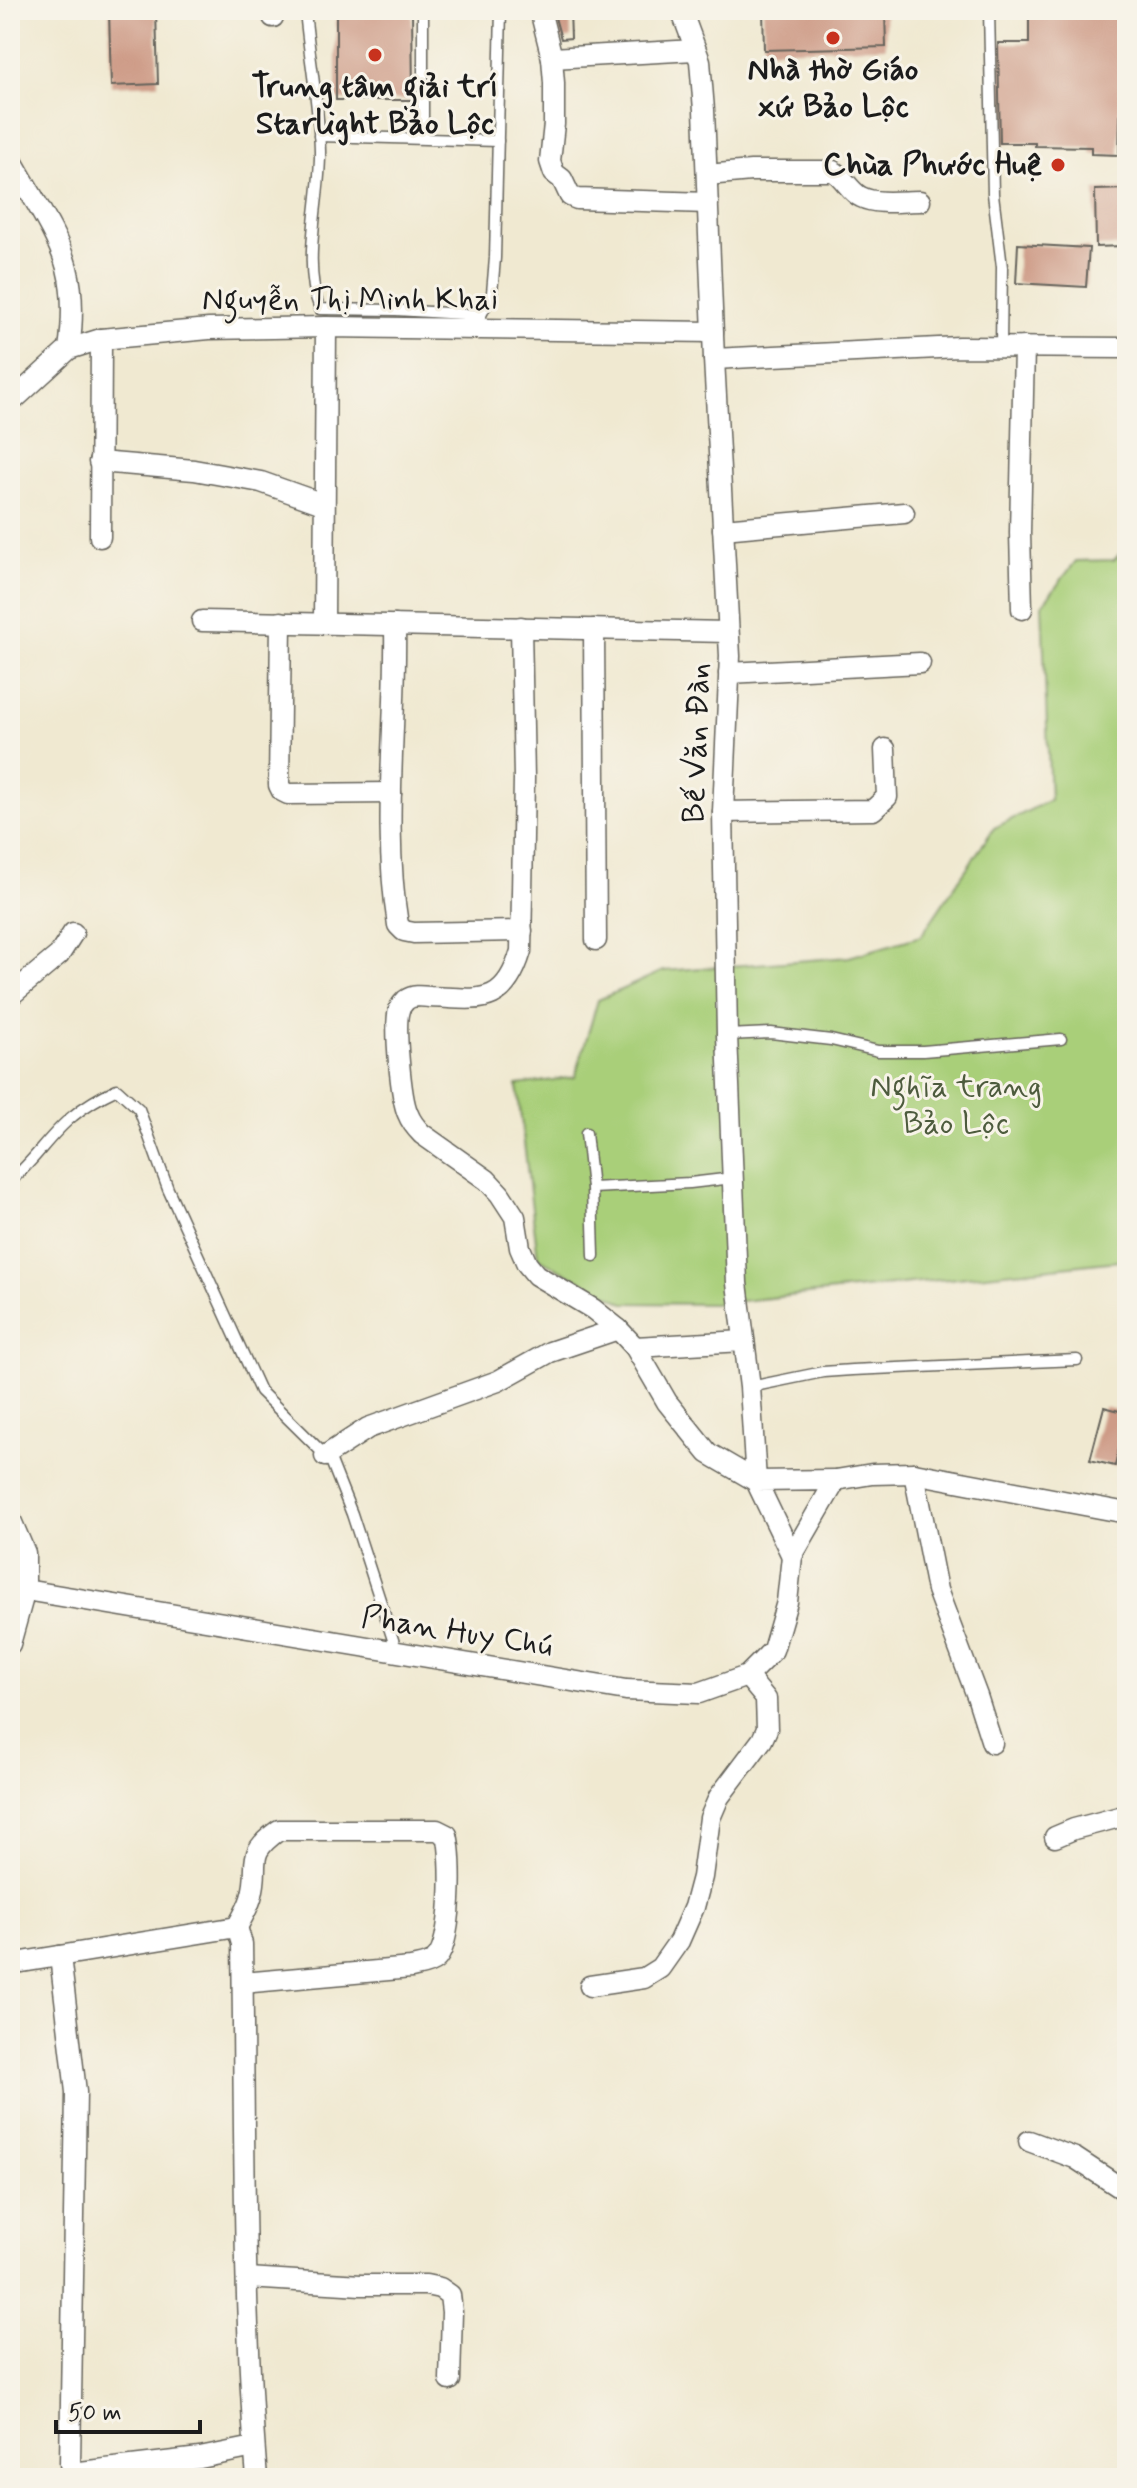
<svg xmlns="http://www.w3.org/2000/svg" width="1137" height="2488" font-family="Mynerve,sans-serif">
<style>
.green{fill:#a9cf79;stroke:#62764a;stroke-width:2}
.building{fill:#ce9b87}
.lines{fill:none;stroke-linecap:round;stroke-linejoin:round}
.lane-casing{stroke:#66645b;stroke-width:13}
.street-casing{stroke:#66645b;stroke-width:23}
.lane{stroke:#fff;stroke-width:10}
.street{stroke:#fff;stroke-width:20}
.poi-dot{fill:#c8321e;stroke:#f7f3e8;stroke-width:3}
.labels{text-anchor:middle;dominant-baseline:central;stroke-width:6;stroke-linejoin:round;paint-order:stroke}
.poi-label{font-size:32px;font-weight:bold;fill:#1c1c1c;stroke:#f7f3e8}
.street-label{font-size:32px;fill:#1c1c1c;stroke:#f7f3e8}
.park-label{font-size:32px;fill:#4d5b3d;stroke:#f7f3e8}
</style>
<rect width="100%" height="100%" fill="#f7f3e8"/>
<filter id="ink" filterUnits="userSpaceOnUse"><feTurbulence type="fractalNoise" baseFrequency=".0125" numOctaves="2"/><feDisplacementMap in="SourceGraphic" scale="16" xChannelSelector="R" yChannelSelector="G"/><feConvolveMatrix kernelMatrix="1 2 1 2 8 2 1 2 1" color-interpolation-filters="sRGB"/></filter>
<filter id="wash" filterUnits="userSpaceOnUse"><feTurbulence type="fractalNoise" baseFrequency=".006" numOctaves="4" result="noise"/><feDisplacementMap in="SourceGraphic" scale="32" xChannelSelector="R" yChannelSelector="G"/><feGaussianBlur stdDeviation="1.8" result="paint"/><feColorMatrix in="noise" values="0 0 0 0 0 0 0 0 0 0 0 0 0 0 0 0 0 1.4 0 .05"/><feComposite in="paint" operator="in"/></filter>
<g filter="url(#wash)">
<rect width="100%" height="100%" fill="#f0e9d1"/>
<polygon class="green" points="1127,546 1127,1260 713,1304 624,1303 538,1258 517,1085 575,1077 598,1000 663,971 849,957 921,936 994,828 1050,800 1042,605 1076,561 1114,560"/>
<g id="blocks">
<g class="building">
<polygon points="109,10 156,10 158,84 111,86"/>
<polygon points="336,10 412,10 413,100 336,100"/>
<polygon points="553,10 570,10 571,38 561,39"/>
<polygon points="763,10 885,10 886,47 764,50"/>
<polygon points="1029,10 1123,10 1119,155 1091,154 1091,147 1035,146 1035,143 1000,143 998,43 1029,43"/>
<polygon points="1127,189 1127,223 1123,223 1123,246 1096,247 1095,190"/>
<polygon points="1018,244 1089,248 1086,287 1016,283"/>
<polygon points="1104,1407 1127,1413 1115,1466 1090,1460"/>
</g>
</g>
</g>
<g filter="url(#ink)">
<use href="#blocks" fill-opacity="0" stroke="#66645b" stroke-width="2"/>
<g class="lines">
<g class="lane-casing">
<g id="lane">
<path d="M305,10C309,57 319,103 320,151C321,200 301,262 320,309L396,310L481,315L492,293L495,258L501,10"/>
<polyline points="423,10 423,138"/>
<polyline points="989,10 993,194 1002,267 1001,347"/>
<polyline points="319,136 498,141"/>
<polyline points="727,1035 771,1033 831,1040 878,1051 923,1051 1061,1039"/>
<polyline points="586,1133 592,1188 594,1256"/>
<path d="M10,1181C34,1162 49,1135 73,1116C86,1105 102,1096 117,1089L139,1109L168,1189L260,1391L331,1461L352,1514L397,1652"/>
<polyline points="592,1188 690,1183 733,1178"/>
<polyline points="750,1387 823,1372 852,1370 1077,1360"/>
</g>
</g>
<g class="street-casing">
<g id="street">
<polyline points="273,10 273,17"/>
<polyline points="540,10 552,58 554,83 554,124 550,161 554,173 562,179 570,196 577,199 708,203"/>
<polyline points="552,58 695,50"/>
<path d="M10,157C27,189 58,234 67,268C74,295 73,321 69,349"/>
<path d="M707,175L751,171H833C844,177 850,192 861,197C877,205 902,201 920,201"/>
<polyline points="714,359 959,347 1127,348"/>
<polyline points="10,403 69,349 101,339 209,329 326,327 713,332"/>
<polyline points="99,462 194,470 261,482 323,504"/>
<polyline points="723,529 904,513"/>
<polyline points="100,537 101,339"/>
<polyline points="1022,609 1020,533 1024,347"/>
<polyline points="202,621 728,632"/>
<polyline points="281,622 279,785 282,791 288,794 391,793"/>
<polyline points="324,623 326,327"/>
<path d="M395,625C397,724 382,826 398,925L404,931L414,933L522,931"/>
<path d="M521,627L524,778L521,951C504,1008 479,999 430,997C421,996 413,995 406,1000C404,1002 399,1008 399,1010C394,1025 401,1100 408,1114C411,1122 416,1128 422,1134L487,1180L500,1194L515,1217L520,1248L527,1264L536,1275L593,1309L618,1329L635,1347L667,1402L708,1453L756,1481L836,1480L792,1556L756,1481L750,1387L737,1283L727,1035L723,812L730,656L714,359L704,110L700,61L681,10"/>
<polyline points="594,629 596,940"/>
<polyline points="729,673 920,663"/>
<polyline points="723,812 873,810 887,797 885,749"/>
<polyline points="10,996 59,955 73,933"/>
<polyline points="635,1347 744,1341"/>
<polyline points="325,1456 368,1428 498,1381 550,1352 618,1329"/>
<polyline points="914,1473 937,1590 977,1696 992,1743"/>
<polyline points="836,1480 872,1474 914,1473 1127,1513"/>
<polyline points="10,1518 25,1553 25,1590 10,1644"/>
<polyline points="25,1590 626,1690 699,1693 747,1676 773,1650 787,1602 792,1556"/>
<polyline points="1055,1837 1074,1829 1127,1815"/>
<path d="M237,1927C242,1918 248,1908 251,1898C262,1863 242,1856 279,1830H437L447,1835C453,1856 453,1946 435,1960C429,1965 419,1966 411,1968L243,1983"/>
<polyline points="60,1956 76,2092 70,2464 73,2470 80,2472 200,2458 254,2447"/>
<path d="M10,1964L237,1927L242,1944C245,2121 242,2301 257,2478"/>
<polyline points="590,1986 644,1978 660,1968 679,1941 694,1907 702,1877 710,1818 719,1797 762,1740 767,1729 766,1699 747,1676"/>
<polyline points="1029,2141 1075,2158 1127,2192"/>
<polyline points="248,2278 361,2285 426,2285 440,2288 450,2295 452,2312 450,2380"/>
</g>
</g>
<use href="#lane" class="lane"/>
<use href="#street" class="street"/>
</g>
</g>
<g class="poi-dot">
<circle cx="833" cy="38" r="8"/>
<circle cx="375" cy="55" r="8"/>
<circle cx="1058" cy="165" r="8"/>
</g>
<g class="labels">
<g class="poi-label">
<text x="833" y="70">Nhà thờ Giáo<tspan x="833" dy="37">xứ Bảo Lộc</tspan></text>
<text x="375" y="87">Trung tâm giải trí<tspan x="375" dy="37">Starlight Bảo Lộc</tspan></text>
<text x="1042" y="165" text-anchor="end">Chùa Phước Huệ</text>
</g>
<g class="street-label">
<text x="350" y="300">Nguyễn Thị Minh Khai</text>
<text transform="translate(697 743) rotate(-88)">Bế Văn Đàn</text>
<text transform="translate(457 1632) rotate(9)">Phan Huy Chú</text>
</g>
<g class="park-label">
<text x="956" y="1087">Nghĩa trang<tspan x="956" dy="37">Bảo Lộc</tspan></text>
</g>
</g>
<rect width="1137" height="2488" fill="none" stroke="#f7f3e8" stroke-width="40"/>
<path d="M56 2420v12h144v-12" fill="none" stroke="#1c1c1c" stroke-width="4"/>
<text x="68" y="2420" font-size="24" fill="#1c1c1c" stroke="#f7f3e8" stroke-width="6" paint-order="stroke">50 m</text>
</svg>
